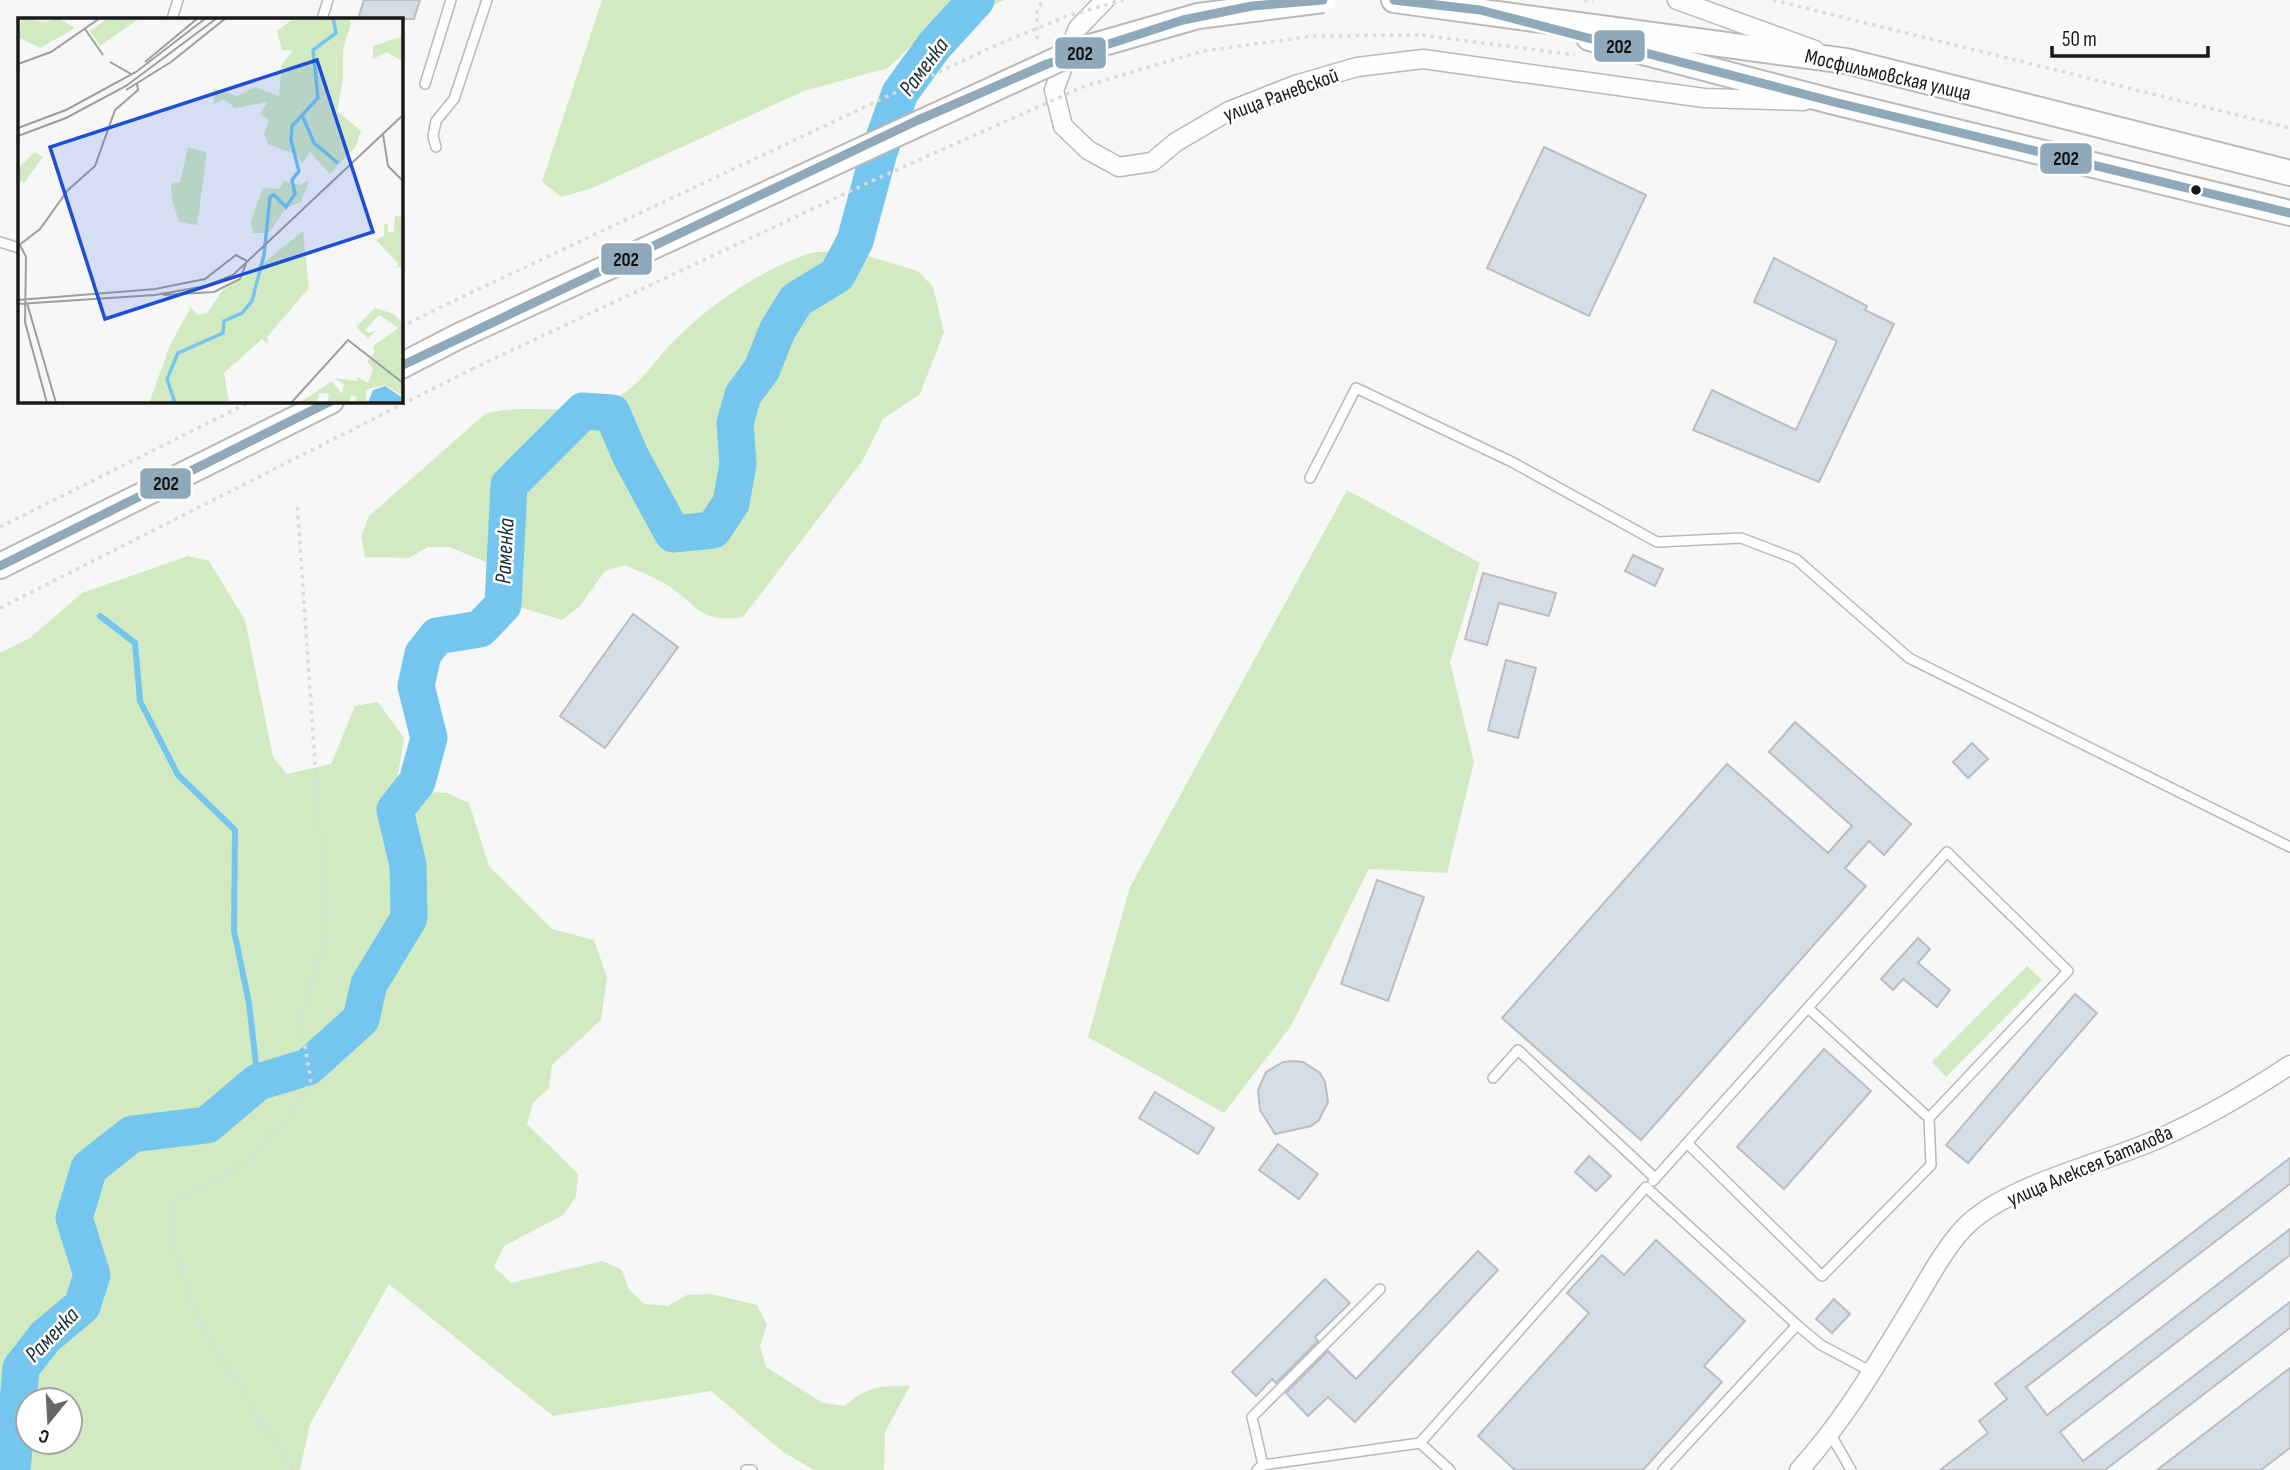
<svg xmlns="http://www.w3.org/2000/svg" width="2290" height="1470" font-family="'Sofia Sans Condensed',sans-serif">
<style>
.green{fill:#d2eac2;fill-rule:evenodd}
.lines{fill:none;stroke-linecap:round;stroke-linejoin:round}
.stream{stroke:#74c6ee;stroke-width:6}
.river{stroke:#74c6ee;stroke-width:37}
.building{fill:#d5dde6;stroke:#bdbdbe;stroke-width:2}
.lane-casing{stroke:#b8b9b9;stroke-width:12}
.street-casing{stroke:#b8b9b9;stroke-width:21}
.secondary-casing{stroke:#b8b9b9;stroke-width:28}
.path{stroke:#dadadb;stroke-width:3.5;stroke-dasharray:3.5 5;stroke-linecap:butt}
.lane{stroke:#fefefe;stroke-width:9}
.street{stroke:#fefefe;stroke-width:18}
.secondary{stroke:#fefefe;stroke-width:24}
.secondary-bridge-casing{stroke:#b8b9b9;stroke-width:28;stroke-linecap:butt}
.path-bridge{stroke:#dadadb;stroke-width:3.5;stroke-dasharray:3.5 5;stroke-linecap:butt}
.secondary-bridge{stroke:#fefefe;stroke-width:24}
.bus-1-casing{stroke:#fff;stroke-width:14}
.bus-1{stroke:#8fa8ba;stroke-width:9}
.bus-dot{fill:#19191a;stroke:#fff;stroke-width:2.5}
.labels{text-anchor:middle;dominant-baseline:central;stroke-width:5;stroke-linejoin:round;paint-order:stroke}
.street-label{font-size:21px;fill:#19191a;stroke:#fff}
.water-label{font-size:23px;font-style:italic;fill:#1a2e38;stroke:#fff}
.inset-river{fill:none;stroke:#74c6ee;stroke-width:3.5}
.inset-road{fill:none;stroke:#9e9e9f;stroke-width:2}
.view{fill:#1d4ed8;fill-opacity:0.15;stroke:#1d4ed8;stroke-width:3.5}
.inset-edge{fill:none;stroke:#19191a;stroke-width:3.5}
.line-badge{stroke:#fff;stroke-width:2.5}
.pale-badge-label{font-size:19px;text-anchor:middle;font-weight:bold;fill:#111}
</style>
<rect width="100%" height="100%" fill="#f7f7f8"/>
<g class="green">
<polygon points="602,0 1004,0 914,43 888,68 804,91 590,189 561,197 542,182"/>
<path d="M855,252L918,271L933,287L944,332L920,394L883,419L863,460L743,617C699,624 698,605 666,584C653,577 639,571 625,565L605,571L580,606L562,620L522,608L503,569L449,547H428L409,558L365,557L361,537L369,516L485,414C527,401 577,420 616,398C642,384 656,358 677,338C713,302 759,272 807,254C821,250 841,252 855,252Z"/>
<polygon points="1347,490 1480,563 1450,662 1474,762 1447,873 1369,869 1291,1026 1224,1113 1088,1037 1130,887"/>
<path d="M188,556L209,561L245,620L273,757L287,774L331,764L355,706L378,702L404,738L397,781L415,791L447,793L469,803L489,866L552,929L594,940L607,977L601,1020L552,1065L549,1088L533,1103L527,1124L578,1174L576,1197L563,1215L504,1246L494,1267L511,1283L602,1261L622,1270L629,1290L645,1304L668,1306L687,1295L711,1294L757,1305L767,1325L760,1346L766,1367L823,1403L845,1406C866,1386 882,1385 910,1386L885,1432L884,1470H814L783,1452L711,1391L553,1416L389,1284L310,1424L300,1470H0V653L30,638L82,593ZM28,1400H70V1442H28Z"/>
<polygon points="2027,966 2042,980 1946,1077 1932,1062"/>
</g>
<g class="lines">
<polyline class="stream" points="100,616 135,643 140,701 178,775 235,830 234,931 249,1003 258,1082"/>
<polyline class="river" points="12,1470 21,1368 45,1337 82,1306 92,1275 74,1218 89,1168 132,1134 207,1125 258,1082 308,1067 361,1019 369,984 409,918 408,865 395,810 417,782 429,738 416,686 423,654 437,636 480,629 503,605 509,485 583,411 612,413 631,457 673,534 713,530 731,503 738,464 735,423 743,395 762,369 777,331 796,300 837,275 855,241 879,152 900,93 934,46 976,0"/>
</g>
<g class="building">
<polygon points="364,0 420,0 414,19 358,19"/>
<polygon points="1544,147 1646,195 1589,316 1487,268"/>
<polygon points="1774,258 1867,306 1865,310 1894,324 1819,482 1693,430 1712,390 1796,430 1837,341 1754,302"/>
<polygon points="1633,555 1663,569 1655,586 1625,571"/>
<polygon points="1483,573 1556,593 1549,616 1499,603 1487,645 1465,639"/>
<polygon points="633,614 678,647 605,748 560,716"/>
<polygon points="1506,660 1536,668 1518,738 1488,730"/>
<polygon points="1795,722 1911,824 1884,855 1869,841 1845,868 1866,886 1641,1140 1502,1018 1727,764 1828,853 1852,826 1769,752"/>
<polygon points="1972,743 1988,759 1968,778 1953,762"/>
<polygon points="1377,880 1424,897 1388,1001 1341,984"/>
<polygon points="1918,938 1930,949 1918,963 1950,990 1937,1007 1903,979 1893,990 1881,979"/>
<polygon points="2075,994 2097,1013 1968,1163 1946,1145"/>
<polygon points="1824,1049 1871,1091 1784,1189 1737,1147"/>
<polygon points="1293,1061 1303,1062 1320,1073 1325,1082 1328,1102 1319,1120 1311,1126 1275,1134 1260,1110 1258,1090 1266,1072 1283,1062"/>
<polygon points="1155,1092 1214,1128 1198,1154 1139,1118"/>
<polygon points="1278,1144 1318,1174 1299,1199 1259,1170"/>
<polygon points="1589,1156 1611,1176 1596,1191 1575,1172"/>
<polygon points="2290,1158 2290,1184 2026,1387 2047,1415 2290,1229 2290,1255 2060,1432 2083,1461 2290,1302 2290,1328 2105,1470 1940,1470 1988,1433 1979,1421 2007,1399 1995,1384"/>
<polygon points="1656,1240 1745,1321 1704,1366 1722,1382 1643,1470 1515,1470 1478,1436 1589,1313 1567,1293 1602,1255 1624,1275"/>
<polygon points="1478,1251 1498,1270 1355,1422 1328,1397 1308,1416 1286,1393 1328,1351 1356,1379"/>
<polygon points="1325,1279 1350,1303 1315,1337 1318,1341 1276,1383 1272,1379 1256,1396 1232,1372"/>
<polygon points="1834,1299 1850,1314 1832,1333 1816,1319"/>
<polygon points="2290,1368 2290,1448 2261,1470 2157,1470"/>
</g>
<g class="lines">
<g class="lane-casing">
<g id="lane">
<polyline points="172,19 178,0"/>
<polyline points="322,19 328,0"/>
<polyline points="425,84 451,0"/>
<polyline points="436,147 433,136 436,121 454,99 487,0"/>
<polyline points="0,242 19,248"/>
<polyline points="1310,478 1356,388 1512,462 1657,542 1741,538 1796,559 1909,658 2290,847"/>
<polyline points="1808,1008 1929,1118 1931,1165 1822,1276 1687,1143 1947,852 2068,971 1929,1118"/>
<polyline points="1493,1078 1518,1050 1655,1178"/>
<polyline points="1653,1181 1687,1143"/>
<polyline points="1831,1435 1851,1470"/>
<polyline points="1420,1443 1646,1187 1797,1325 1821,1345 1872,1372"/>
<polyline points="1263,1465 1252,1417 1380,1289"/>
<polyline points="746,1470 752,1470"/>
<polyline points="1257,1470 1263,1465 1420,1443 1450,1470"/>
<polyline points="1663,1470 1797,1325"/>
</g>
</g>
<g class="street-casing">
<g id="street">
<polyline points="1105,0 1078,28 1054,90 1063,126 1088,150 1119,167 1152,162 1176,142 1229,111 1295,85 1357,67 1423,59 1704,98 1804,101"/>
<polyline points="1677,0 1815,50"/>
<path d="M1799,1470C1844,1421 1876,1365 1911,1308C1927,1282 1942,1252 1963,1229C2003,1185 2106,1163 2160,1138C2205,1118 2249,1092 2290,1065"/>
</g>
</g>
<g class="secondary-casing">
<g id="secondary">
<polyline points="1394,0 1846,61 2290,173"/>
<polyline points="1589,38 1834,102 2290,213"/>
<polyline points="401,366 459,336"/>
<polyline points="0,566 331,401"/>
</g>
</g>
<g class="path">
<polyline points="1584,0 1593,2"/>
<polyline points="1773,0 2290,128"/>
<polyline points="1422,35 1575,55"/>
<polyline points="1037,39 1037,9 1044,0"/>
<polyline points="401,327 447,304"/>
<polyline points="0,527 252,401"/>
<polyline points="0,608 472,369"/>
<polyline points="292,1470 198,1321 172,1242 173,1204 251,1158 294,1110 311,1080 300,1019 327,935 297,502"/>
</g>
<use href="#lane" class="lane"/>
<use href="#street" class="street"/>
<use href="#secondary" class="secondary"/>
<g class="secondary-bridge-casing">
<polyline id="secondary-bridge" points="459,336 1076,51 1198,16 1323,0"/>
</g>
<g class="path-bridge">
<polyline points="447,304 992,47 1067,16 1123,0"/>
<polyline points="472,369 876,179 1085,86 1203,51 1314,36 1422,35"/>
</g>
<use href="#secondary-bridge" class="secondary-bridge"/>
<g class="bus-1-casing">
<g id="bus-1">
<polyline points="1394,0 1480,10 1834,102 2290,213"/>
<polyline points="401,366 916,121 1047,64 1183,20 1252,6 1323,0"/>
<polyline points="0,566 331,401"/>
</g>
</g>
<use href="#bus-1" class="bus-1"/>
</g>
<circle class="bus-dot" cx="2196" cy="190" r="6"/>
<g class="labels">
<g class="street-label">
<text transform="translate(1888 75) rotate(13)">Мосфильмовская улица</text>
<text transform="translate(1281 95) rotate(-20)">улица Раневской</text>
<text transform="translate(2090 1166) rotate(-23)">улица Алексея Баталова</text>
</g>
<g class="water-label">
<text transform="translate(924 67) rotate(-53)">Раменка</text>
<text transform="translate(505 551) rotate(-87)">Раменка</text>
<text transform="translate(52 1335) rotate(-46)">Раменка</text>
</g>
</g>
<g transform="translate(18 18)">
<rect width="385" height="385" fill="#f7f7f8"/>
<path d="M4,0L27,4L40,0L57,10L22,30L0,19ZM90,0H122L82,28L72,13ZM276,0H331L333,6L325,31V62L319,93L343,113L338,128L312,156L292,134L284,146L279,137L250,126L246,117L251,102L242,96L249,84L217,90L206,81L196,86L195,70L219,78L237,69L261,78L264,46L275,33L264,32L259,13ZM385,18L384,43L369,34L355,41V28ZM170,130L189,134L179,207L161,204L154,181L153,166L162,164ZM17,134L25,139L6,165L0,162V150ZM291,162L283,184L268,190L251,215H235L233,203L245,170L261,171L266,163L282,167ZM377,198L385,199V248L378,250L380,245L358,222L366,218V206H370V214H376ZM285,213L291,270L249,319L250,326L244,321L206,355L211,385H131L153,325L173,289L179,297L189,295L205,272L236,253ZM357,290L376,296L385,306V338L380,335L385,341V378L367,367L348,372L349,385H337L338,379L333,378L331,385H309L311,376L306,375H301L299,385H281L314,363L324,376L326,367L317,360L339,363L340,359L350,365L355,351L349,343L357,334L355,328L380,310L361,297L347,312L350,315L359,312L350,320L338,309Z" fill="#d2eac2"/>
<path d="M367,368L385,380V385H350L355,372Z" fill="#74c6ee"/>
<path class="inset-river" d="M284,97L296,125L320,145M157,385L149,361L160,335L205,315L206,303L224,295L234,283L246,237L252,179L256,177L268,189L277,176L274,162L281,153L273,122L274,108L300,80L295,32L318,15L315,0"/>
<path class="inset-road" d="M67,11L85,37M92,44L113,56M127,44L180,0M0,46L33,34L82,0M108,72L153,44L208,0M0,110L48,92L118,54L188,0M365,116L370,148L385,163M0,118L48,100L108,68L199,0M2,227L8,239L7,304L29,385M0,228L22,211L50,172L77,148L97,92L120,72L119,66M137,271L187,261L218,237L229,243L222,261L196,274L145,277M0,282L138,271M9,285L38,385M0,286L137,277L188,268L215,257L385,97M273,385L330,322L385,365"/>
<path class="view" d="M299,42L355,214L87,301L32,129Z"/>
<rect width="385" height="385" class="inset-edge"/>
</g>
<g class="line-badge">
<rect x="1593" y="29" width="53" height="34" rx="7" fill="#8fa8ba"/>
<rect x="1054" y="36" width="53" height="34" rx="7" fill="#8fa8ba"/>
<rect x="2039" y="142" width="54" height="33" rx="7" fill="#8fa8ba"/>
<rect x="600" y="242" width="53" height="34" rx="7" fill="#8fa8ba"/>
<rect x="139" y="467" width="53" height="33" rx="7" fill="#8fa8ba"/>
</g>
<g class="pale-badge-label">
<text x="1619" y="53">202</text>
<text x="1080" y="60">202</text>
<text x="2066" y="165">202</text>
<text x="626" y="266">202</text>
<text x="166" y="490">202</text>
</g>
<g transform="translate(49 1421) rotate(198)"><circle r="33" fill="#ffffff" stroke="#a3a3a3" stroke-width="2"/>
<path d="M0-5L12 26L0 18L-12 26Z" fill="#676768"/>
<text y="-10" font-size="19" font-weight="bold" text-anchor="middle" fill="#19191a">С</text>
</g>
<path d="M2052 46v10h156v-10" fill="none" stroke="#19191a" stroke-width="3.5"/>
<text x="2062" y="46" font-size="21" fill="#19191a" stroke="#ffffff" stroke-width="5" paint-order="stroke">50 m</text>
</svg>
